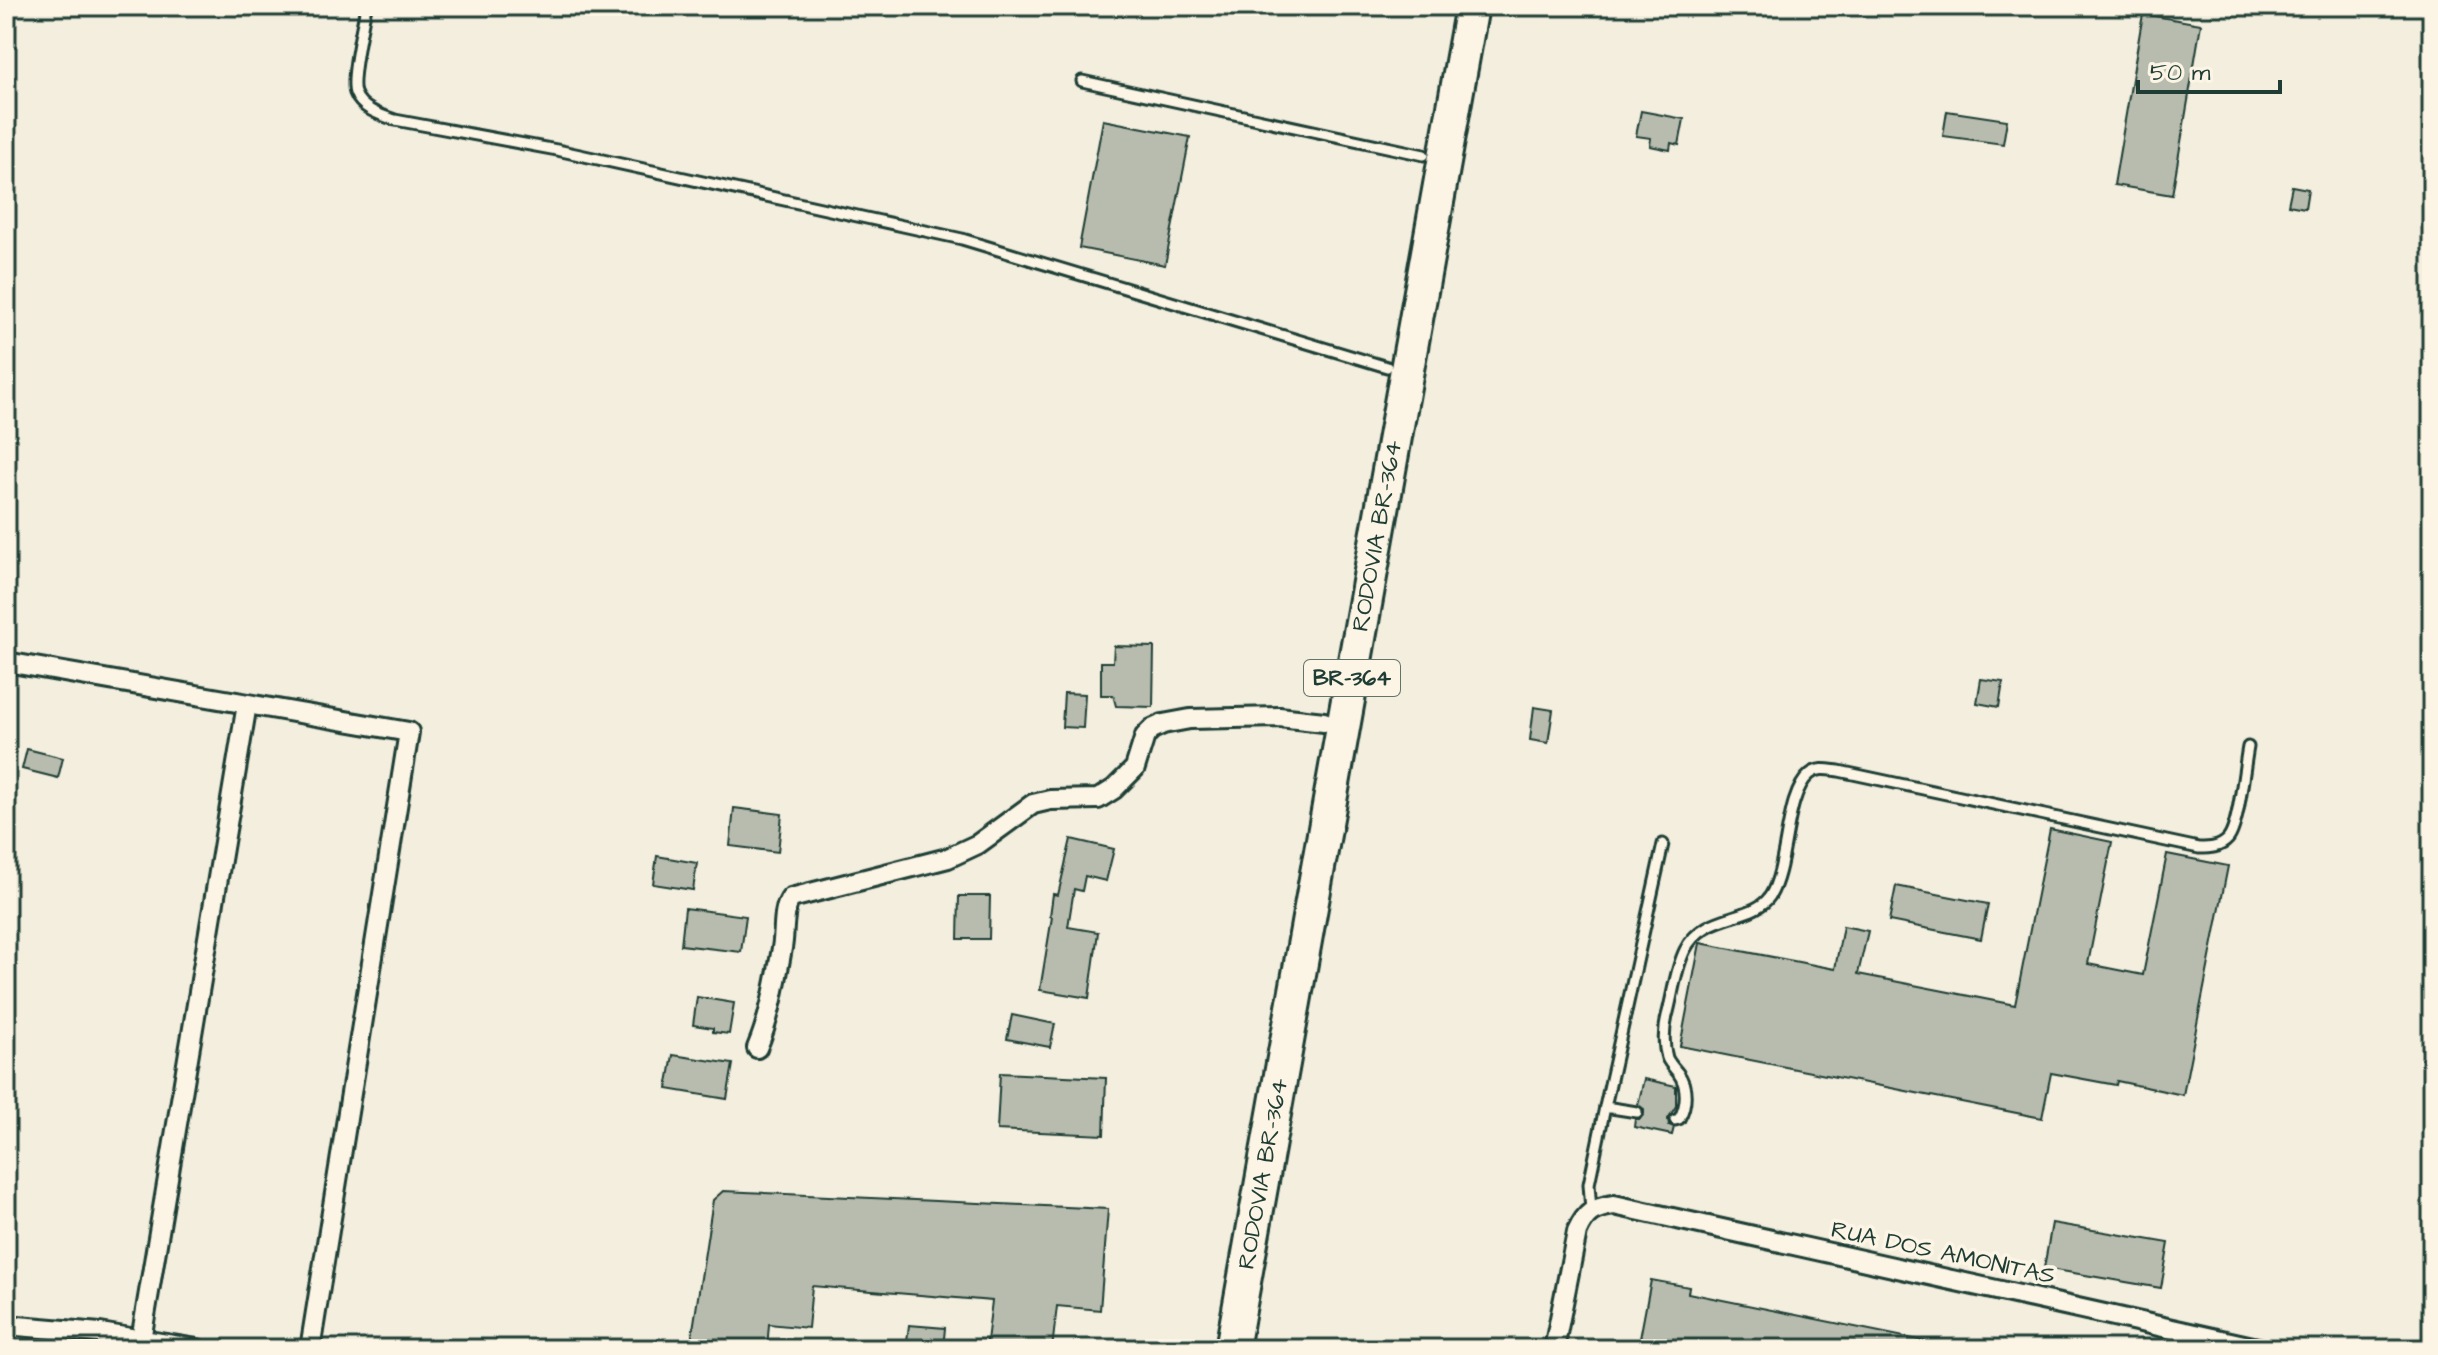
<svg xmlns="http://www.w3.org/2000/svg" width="2438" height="1355" font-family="'Architects Daughter',sans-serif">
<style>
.building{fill:#b8bcae;stroke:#1f3d34;stroke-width:2}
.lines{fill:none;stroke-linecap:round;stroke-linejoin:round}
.lane-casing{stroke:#1f3d34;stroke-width:15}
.street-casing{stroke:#1f3d34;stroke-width:24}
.highway-casing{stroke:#1f3d34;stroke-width:38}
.lane{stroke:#fcf5e5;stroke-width:9}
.street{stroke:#fcf5e5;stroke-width:18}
.highway{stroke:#fcf5e5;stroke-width:32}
.labels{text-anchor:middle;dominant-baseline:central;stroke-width:7;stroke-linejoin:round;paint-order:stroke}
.shield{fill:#fcf5e5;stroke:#617469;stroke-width:2}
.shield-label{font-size:22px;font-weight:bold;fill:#1f3d34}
.street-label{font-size:24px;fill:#1f3d34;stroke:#fcf5e5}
</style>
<rect width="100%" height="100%" fill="#f3eede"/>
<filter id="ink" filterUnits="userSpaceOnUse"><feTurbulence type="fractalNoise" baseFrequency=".0125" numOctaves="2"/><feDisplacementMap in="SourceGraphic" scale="16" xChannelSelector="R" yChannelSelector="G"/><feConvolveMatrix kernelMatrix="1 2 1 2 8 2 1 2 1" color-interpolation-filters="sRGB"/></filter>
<g filter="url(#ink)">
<g class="building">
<polygon points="2143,14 2201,24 2172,195 2114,185"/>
<polygon points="1641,111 1684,119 1679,145 1671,143 1670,150 1650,146 1651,138 1636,136"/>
<polygon points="1947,111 2007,120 2003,144 1943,136"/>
<polygon points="1103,120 1190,137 1165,265 1079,248"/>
<polygon points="2292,186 2308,189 2305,208 2288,205"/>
<polygon points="1114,646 1154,647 1153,707 1116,706 1113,695 1101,695 1101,662 1113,662"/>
<polygon points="1981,679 2003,682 1999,707 1977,703"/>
<polygon points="1064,693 1085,694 1083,728 1062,727"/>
<polygon points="1534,707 1553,710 1548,743 1530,740"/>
<polygon points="27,749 63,758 58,778 22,769"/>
<polygon points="734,808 782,814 778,852 730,846"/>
<polygon points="2050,829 2112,842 2088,964 2143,975 2167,854 2228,866 2183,1095 2117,1081 2116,1085 2051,1073 2042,1118 1680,1046 1700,943 1835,969 1843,926 1868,931 1858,974 2015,1005"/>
<polygon points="1071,839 1114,849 1106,881 1085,876 1082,891 1074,889 1068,927 1098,932 1089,998 1040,990 1052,917 1050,916 1053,894 1058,895"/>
<polygon points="657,856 697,863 693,890 653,884"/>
<polygon points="1896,886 1988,904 1981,939 1889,921"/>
<polygon points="959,896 990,896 989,939 958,939"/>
<polygon points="685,908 746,916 741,952 681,945"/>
<polygon points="697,997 734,1003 729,1034 713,1032 713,1028 693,1025"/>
<polygon points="1012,1015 1055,1024 1050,1047 1007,1039"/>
<polygon points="673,1055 733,1064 727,1099 667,1089"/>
<polygon points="1000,1073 1106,1078 1104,1135 997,1130"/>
<polygon points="1644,1079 1676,1086 1676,1106 1668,1119 1669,1125 1674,1127 1672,1135 1634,1127 1635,1119 1640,1119 1644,1114 1644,1109 1638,1105"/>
<polygon points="723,1191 1108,1209 1100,1310 1057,1306 1052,1349 986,1349 992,1301 812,1286 808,1328 769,1324 767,1349 690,1349 713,1200"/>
<polygon points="2052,1223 2169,1243 2161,1288 2044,1268"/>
<polygon points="1651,1280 1689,1287 1688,1293 1929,1342 1929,1349 1638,1349"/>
<polygon points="909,1325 945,1328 943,1349 906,1349"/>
</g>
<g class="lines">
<g class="lane-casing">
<g id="lane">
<path d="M366,6C363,24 350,79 355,93C361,109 380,115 395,120L557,150L962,239L1387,367"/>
<polyline points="1082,81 1424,155"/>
<polyline points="1605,1107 1663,844"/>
<path d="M1675,1120L1679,1119C1687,1105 1688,1086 1678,1073C1674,1068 1670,1064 1667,1058C1663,1045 1664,1029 1667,1016C1673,995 1675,970 1685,950C1704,911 1753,922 1770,896C1789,866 1784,795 1810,774C1819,767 1829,770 1839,771L2199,848C2209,848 2220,848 2228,839C2239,826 2244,767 2248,747"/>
<polyline points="1591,1210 1589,1184 1605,1107 1637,1112"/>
</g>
</g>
<g class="street-casing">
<g id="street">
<polyline points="6,662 409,732 310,1349"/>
<path d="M757,1048C770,1018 776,981 782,948C785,934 782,909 791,898L948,858L978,844L1033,804L1050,800L1098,799L1114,789L1135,768L1145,736L1152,729L1163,724L1190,719L1279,717L1324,722"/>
<polyline points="6,1325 100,1333 197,1349"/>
<polyline points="141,1340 247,704"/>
<path d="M1554,1349L1577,1232C1586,1212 1593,1208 1614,1205L2262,1349"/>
</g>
</g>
<g class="highway-casing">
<g id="highway">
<path id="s1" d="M1232,1349L1472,6"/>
</g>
</g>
<use href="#lane" class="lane"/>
<use href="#street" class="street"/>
<use href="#highway" class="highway"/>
</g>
</g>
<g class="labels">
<rect class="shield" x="1304" y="660" width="96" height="36" rx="6"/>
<g class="shield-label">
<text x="1352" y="678">BR-364</text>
</g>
<g class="street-label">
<text stroke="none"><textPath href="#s1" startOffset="826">RODOVIA BR-364</textPath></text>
<text stroke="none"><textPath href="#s1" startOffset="178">RODOVIA BR-364</textPath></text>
<text transform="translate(1943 1253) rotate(12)">RUA DOS AMONITAS</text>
</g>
</g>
<rect width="2438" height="1355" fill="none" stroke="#fcf5e5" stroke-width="32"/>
<rect x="16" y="16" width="2406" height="1323" fill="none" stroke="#1f3d34" stroke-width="3" filter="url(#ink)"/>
<path d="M2138 80v12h142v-12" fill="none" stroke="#1f3d34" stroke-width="4"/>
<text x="2150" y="80" font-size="24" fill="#1f3d34" stroke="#fcf5e5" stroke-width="6" paint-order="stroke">50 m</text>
</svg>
